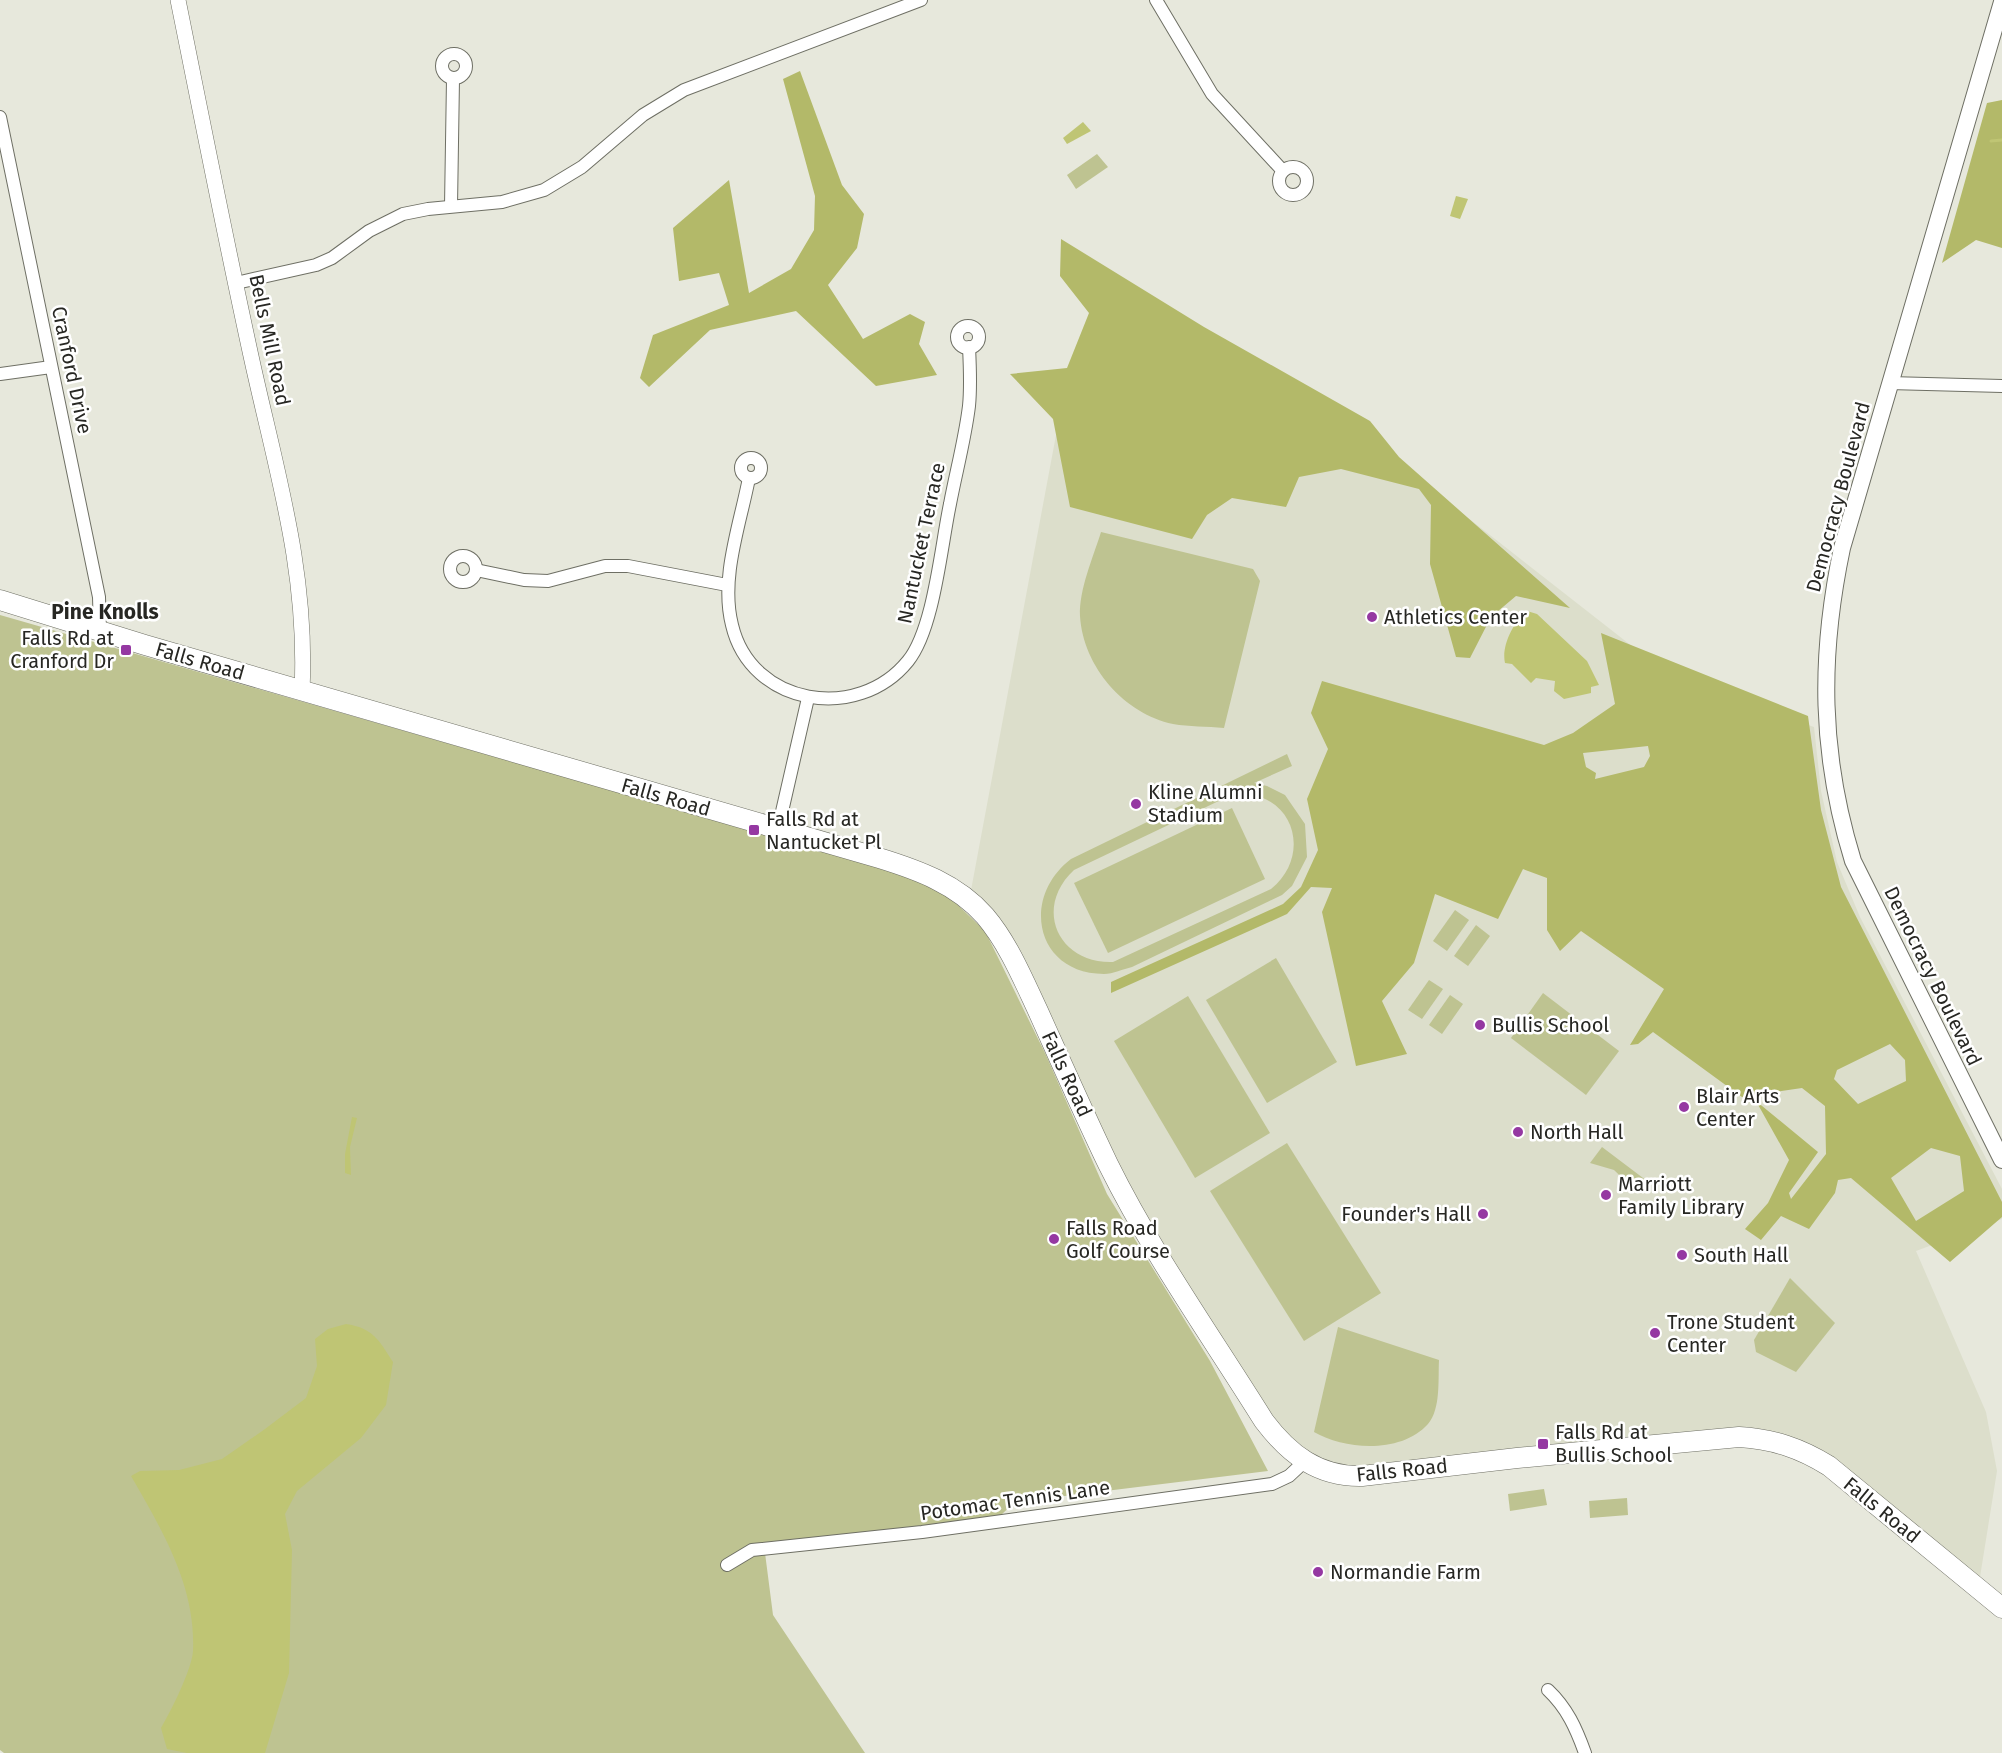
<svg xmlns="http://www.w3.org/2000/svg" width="2002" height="1753" font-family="'Fira Sans',sans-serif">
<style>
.built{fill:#dcdecb}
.green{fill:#bec391;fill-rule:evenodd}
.forest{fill:#b3b969;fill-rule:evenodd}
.water{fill:#bfc574}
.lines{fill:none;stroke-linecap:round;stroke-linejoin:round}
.stream{stroke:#bfc574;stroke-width:3}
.minor-casing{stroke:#6e6f64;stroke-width:14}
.tertiary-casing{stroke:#6e6f64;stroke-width:16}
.secondary-casing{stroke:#6e6f64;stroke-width:18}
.primary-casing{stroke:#6e6f64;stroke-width:21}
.minor{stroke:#fff;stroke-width:12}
.tertiary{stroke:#fff;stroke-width:15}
.secondary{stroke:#fff;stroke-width:16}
.primary{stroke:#fff;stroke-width:20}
.poi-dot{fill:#9538a2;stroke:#fff;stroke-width:2}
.labels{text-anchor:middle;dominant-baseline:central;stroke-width:5;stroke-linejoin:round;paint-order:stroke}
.street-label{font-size:20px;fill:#272723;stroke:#fff}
.poi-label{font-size:20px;fill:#272723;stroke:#fff;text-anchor:start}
.neighbourhood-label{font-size:21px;font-weight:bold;fill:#272723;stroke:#fff}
</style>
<rect width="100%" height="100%" fill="#e7e8dc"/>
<polygon class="built" points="1062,403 1394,460 1674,679 1814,727 1821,791 1837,862 1860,917 2002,1189 2002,1219 1916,1251 1986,1412 1997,1471 1980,1577 1829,1466 1767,1439 1362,1476 1293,1454 1141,1224 1024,982 969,901"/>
<g class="green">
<polygon points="1097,154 1108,167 1076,189 1067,175"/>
<path d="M1101,532L1253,569L1260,581L1224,728C1207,726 1189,727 1173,724C1125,714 1083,667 1080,616C1079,589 1093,558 1101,532Z"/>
<polygon points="0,615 893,871 941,889 985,931 1046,1055 1107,1194 1210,1361 1268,1471 1015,1502 988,1527 765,1553 773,1615 865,1753 4,1753 0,1750"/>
<path d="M1287,754L1292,766L1254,783L1267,786L1285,795L1305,824L1307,857L1292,886L1282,895L1132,967C1123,969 1113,974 1104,974C1036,974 1020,898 1071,859ZM1248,794C1298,801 1309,859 1271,889L1113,962C1058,964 1033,908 1074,870L1225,798Z"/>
<polygon points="1232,808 1265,879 1108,953 1074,883"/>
<polygon points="1455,910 1469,920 1447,951 1433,941"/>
<polygon points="1476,925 1490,936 1468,966 1454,956"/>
<polygon points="1276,958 1337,1062 1267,1103 1206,1000"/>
<polygon points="1429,980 1443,989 1422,1019 1408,1010"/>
<polygon points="1543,993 1619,1051 1586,1095 1511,1038"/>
<polygon points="1450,995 1463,1004 1442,1034 1429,1025"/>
<polygon points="1188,996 1270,1133 1195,1178 1114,1041"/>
<polygon points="1287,1143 1381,1293 1304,1341 1210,1191"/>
<polygon points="1602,1147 1647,1181 1638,1193 1614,1170 1590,1163"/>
<polygon points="1790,1278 1835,1323 1796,1372 1756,1352 1754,1340"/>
<path d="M1338,1327L1439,1360C1438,1379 1441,1409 1428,1424C1401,1454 1345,1450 1314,1432Z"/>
<polygon points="1544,1489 1547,1505 1510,1511 1508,1494"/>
<polygon points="1627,1498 1628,1515 1590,1518 1589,1501"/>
</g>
<g class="forest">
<polygon points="800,71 842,185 864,214 857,248 828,285 863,339 910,314 925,322 919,344 937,375 876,386 796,311 710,330 649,387 640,378 653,335 729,305 719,273 679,281 673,228 729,180 749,293 791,269 814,230 815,196 783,79"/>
<polygon points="2002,100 2002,248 1976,240 1942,263 1987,103"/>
<polygon points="1061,239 1204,327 1370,421 1399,457 1570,608 1516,596 1491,617 1470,658 1456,657 1430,564 1431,505 1419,489 1341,469 1299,477 1286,507 1232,498 1207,515 1192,539 1070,507 1053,419 1010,374 1067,368 1089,313 1060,276"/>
<path d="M1601,633L1808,716L1821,810L1841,887L2002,1202V1217L1950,1262L1851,1178L1838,1180L1835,1193L1809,1229L1781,1216L1761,1240L1745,1229L1768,1203L1789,1160L1756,1101L1818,1152L1789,1193L1791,1199L1826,1154L1825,1106L1802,1088L1742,1097L1653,1032L1638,1044L1630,1045L1664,989L1581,931L1560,951L1547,930V878L1523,869L1498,919L1435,894L1414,963L1382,1001L1407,1054L1356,1066L1322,912L1332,888L1311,887L1287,914L1111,993V982L1283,904L1301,887L1318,850L1307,799L1328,749L1311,713L1322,681L1544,745L1573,733L1615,704ZM1648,746L1650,756L1644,767L1595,779L1596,773L1586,767L1583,753ZM1890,1044L1905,1060L1906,1081L1858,1104L1834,1079L1837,1070ZM1931,1148L1960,1156L1964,1191L1916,1221L1891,1178Z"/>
</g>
<g class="water">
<polygon points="1083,122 1091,131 1067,144 1063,138"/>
<polygon points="1456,196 1468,199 1460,219 1450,216"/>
<path d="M1527,611L1537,614L1587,661L1599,685L1591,687V693L1564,699L1554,691L1555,681L1536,678L1531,683L1512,664L1505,663C1501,646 1514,621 1527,611Z"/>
<polygon points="352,1117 357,1118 350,1147 351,1175 345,1173 345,1154"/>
<path d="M346,1324C373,1328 379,1340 393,1362L386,1405L361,1438L297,1491L285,1514L292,1550L289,1673L265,1753H187L167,1749L161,1728C171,1711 192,1669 193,1651C196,1586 162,1530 131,1476L140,1471L179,1470L222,1459L265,1429L306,1398L317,1366L315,1339L328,1329Z"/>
</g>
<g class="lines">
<polyline class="stream" points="1991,141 2002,140"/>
<g class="minor-casing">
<g id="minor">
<polyline points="1156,0 1212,94 1283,171"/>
<circle cx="454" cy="66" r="12"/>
<polyline points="0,117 99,597 100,631"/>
<circle cx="1293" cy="181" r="14"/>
<polyline points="451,206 453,79"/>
<polyline points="236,283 316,265 332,258 369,231 403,214 428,209 502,202 544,190 582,167 643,115 684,90 921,0"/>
<circle cx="968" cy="337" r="11"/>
<polyline points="0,374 51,367"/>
<polyline points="1889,383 2002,386"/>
<circle cx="751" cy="468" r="10"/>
<path d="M749,478C740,525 720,578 732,625C751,706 858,723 908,661C934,629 941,546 950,504C956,472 965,439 969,406C971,386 970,367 969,347"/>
<circle cx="463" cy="569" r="13"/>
<polyline points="476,570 524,580 548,581 605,566 628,566 727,585"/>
<polyline points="778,829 808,698"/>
<polyline points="727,1565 752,1550 922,1532 1272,1484 1289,1476 1304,1462"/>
<path d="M1548,1690C1567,1708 1576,1728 1585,1753"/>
</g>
</g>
<g class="tertiary-casing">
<path id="tertiary" d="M178,0C202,119 225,237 251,356C276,471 308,570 302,691"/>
</g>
<g class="secondary-casing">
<path id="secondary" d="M2002,2L1842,548C1819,657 1820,754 1853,861L2002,1160"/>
</g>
<g class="primary-casing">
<path id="primary" d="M0,600L145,645L879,858C918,870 957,884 985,916C1008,943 1023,979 1038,1011C1061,1062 1084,1114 1108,1164C1152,1253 1211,1336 1264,1421C1289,1454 1318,1477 1362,1476L1517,1458L1739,1437C1773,1439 1800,1448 1829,1466L2002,1608"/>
</g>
<use href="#minor" class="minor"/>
<use href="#tertiary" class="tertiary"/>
<use href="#secondary" class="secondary"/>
<use href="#primary" class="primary"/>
</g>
<g class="poi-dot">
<circle cx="1372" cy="617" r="6"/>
<rect x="120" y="644" width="12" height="12" rx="3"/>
<circle cx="1136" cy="804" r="6"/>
<rect x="748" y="824" width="12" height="12" rx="3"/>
<circle cx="1480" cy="1025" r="6"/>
<circle cx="1684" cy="1107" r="6"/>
<circle cx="1518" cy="1132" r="6"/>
<circle cx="1606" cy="1195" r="6"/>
<circle cx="1483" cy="1214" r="6"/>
<circle cx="1054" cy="1239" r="6"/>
<circle cx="1682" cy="1255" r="6"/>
<circle cx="1655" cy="1333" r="6"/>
<rect x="1537" y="1438" width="12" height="12" rx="3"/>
<circle cx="1318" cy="1572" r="6"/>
</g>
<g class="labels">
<g class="street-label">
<text transform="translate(270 340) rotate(78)">Bells Mill Road</text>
<text transform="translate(72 370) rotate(78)">Cranford Drive</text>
<text transform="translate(1838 497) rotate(-75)">Democracy Boulevard</text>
<text transform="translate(921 543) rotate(-78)">Nantucket Terrace</text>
<text transform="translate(200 661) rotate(16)">Falls Road</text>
<text transform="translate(666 797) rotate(16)">Falls Road</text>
<text transform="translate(1933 976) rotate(64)">Democracy Boulevard</text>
<text transform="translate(1067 1074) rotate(65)">Falls Road</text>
<text transform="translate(1402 1470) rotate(-6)">Falls Road</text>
<text transform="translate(1015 1500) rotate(-8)">Potomac Tennis Lane</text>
<text transform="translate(1882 1510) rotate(39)">Falls Road</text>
</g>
<g class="poi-label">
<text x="1384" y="617">Athletics Center</text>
<text x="114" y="638" text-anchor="end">Falls Rd at<tspan x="114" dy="23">Cranford Dr</tspan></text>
<text x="1148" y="792">Kline Alumni<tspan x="1148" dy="23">Stadium</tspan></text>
<text x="766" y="819">Falls Rd at<tspan x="766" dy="23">Nantucket Pl</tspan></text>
<text x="1492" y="1025">Bullis School</text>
<text x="1696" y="1096">Blair Arts<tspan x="1696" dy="23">Center</tspan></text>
<text x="1530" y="1132">North Hall</text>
<text x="1618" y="1184">Marriott<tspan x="1618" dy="23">Family Library</tspan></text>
<text x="1471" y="1214" text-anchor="end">Founder's Hall</text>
<text x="1066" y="1228">Falls Road<tspan x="1066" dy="23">Golf Course</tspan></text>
<text x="1694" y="1255">South Hall</text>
<text x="1667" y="1322">Trone Student<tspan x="1667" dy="23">Center</tspan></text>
<text x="1555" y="1432">Falls Rd at<tspan x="1555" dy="23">Bullis School</tspan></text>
<text x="1330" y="1572">Normandie Farm</text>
</g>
<g class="neighbourhood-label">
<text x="105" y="612">Pine Knolls</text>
</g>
</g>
</svg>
